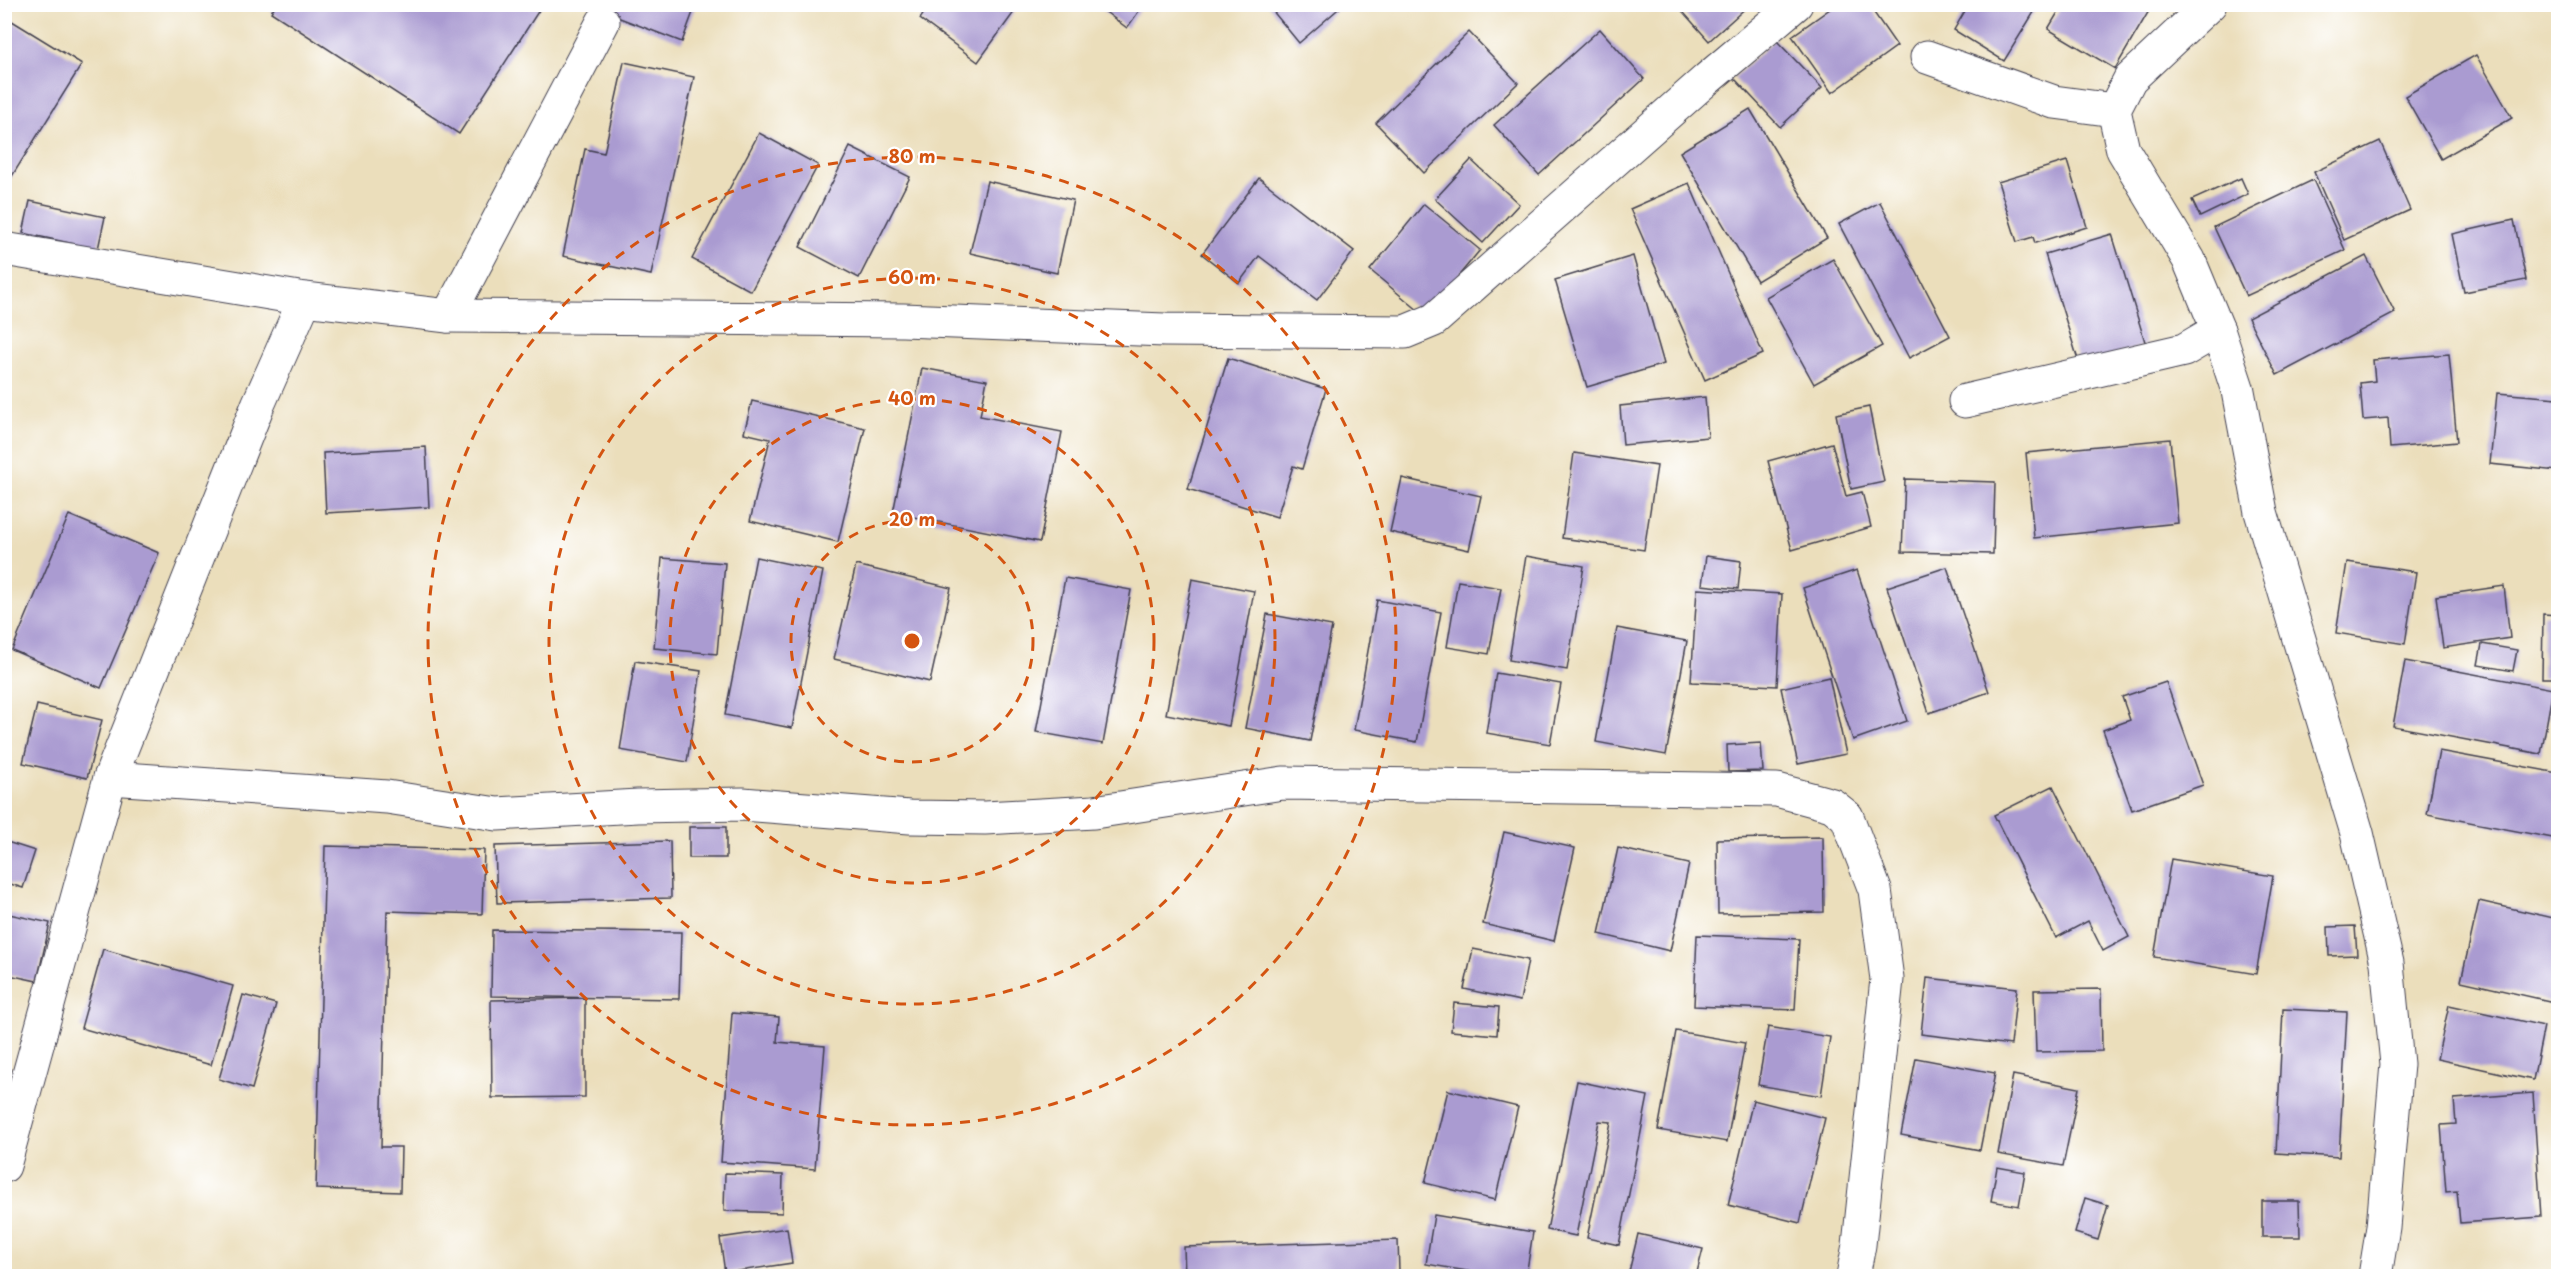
<svg xmlns="http://www.w3.org/2000/svg" width="2563" height="1281" font-family="'Playpen Sans',sans-serif">
<style>
.building{fill:#aa9bd1}
.lines{fill:none;stroke-linecap:round;stroke-linejoin:round}
.street-casing{stroke:#403e4e;stroke-width:35}
.street{stroke:#fff;stroke-width:33}
.ring{fill:none;stroke:#d45411;stroke-width:3;stroke-dasharray:10 8}
.centre{fill:#d45411;stroke:#fff;stroke-width:3}
.ring-label{font-size:18px;text-anchor:middle;font-weight:bold;fill:#d45411;stroke:#fff;stroke-width:4.5;stroke-linejoin:round;paint-order:stroke}
</style>
<rect width="100%" height="100%" fill="#fff"/>
<filter id="ink" filterUnits="userSpaceOnUse"><feTurbulence type="fractalNoise" baseFrequency=".0167" numOctaves="2"/><feDisplacementMap in="SourceGraphic" scale="12" xChannelSelector="R" yChannelSelector="G"/><feConvolveMatrix kernelMatrix="1 2 1 2 8 2 1 2 1" color-interpolation-filters="sRGB"/></filter>
<filter id="wash" filterUnits="userSpaceOnUse"><feTurbulence type="fractalNoise" baseFrequency=".008" numOctaves="4" result="noise"/><feDisplacementMap in="SourceGraphic" scale="24" xChannelSelector="R" yChannelSelector="G"/><feGaussianBlur stdDeviation="1.35" result="paint"/><feColorMatrix in="noise" values="0 0 0 0 0 0 0 0 0 0 0 0 0 0 0 0 0 1.4 0 .05"/><feComposite in="paint" operator="in"/></filter>
<g filter="url(#wash)">
<rect width="100%" height="100%" fill="#ebdebb"/>
<g id="blocks">
<g class="building">
<polygon points="276,4 543,4 459,134 271,12"/>
<polygon points="601,4 696,4 682,42 599,10"/>
<polygon points="930,4 1020,4 978,62 920,19"/>
<polygon points="1095,4 1144,4 1127,28"/>
<polygon points="1267,4 1344,4 1299,43"/>
<polygon points="1676,4 1750,4 1709,41"/>
<polygon points="1837,4 1868,4 1897,46 1832,93 1792,36"/>
<polygon points="1969,4 2039,4 2004,61 1954,30"/>
<polygon points="2063,4 2153,4 2115,69 2048,29"/>
<polygon points="4,16 82,64 4,189"/>
<polygon points="1600,29 1644,79 1539,175 1494,125"/>
<polygon points="1469,32 1518,83 1424,173 1376,123"/>
<polygon points="1775,39 1822,88 1780,127 1734,78"/>
<polygon points="2476,55 2512,118 2441,159 2405,96"/>
<polygon points="624,62 694,77 651,275 563,256 585,149 604,153"/>
<polygon points="1750,109 1827,238 1757,281 1680,152"/>
<polygon points="759,133 818,165 751,291 692,259"/>
<polygon points="2380,141 2410,210 2344,240 2314,172"/>
<polygon points="850,147 910,177 859,278 800,247"/>
<polygon points="1471,160 1519,204 1483,243 1435,199"/>
<polygon points="2067,161 2087,227 2035,243 2033,237 2017,242 1998,182"/>
<polygon points="1259,178 1354,251 1317,300 1259,256 1239,283 1202,254"/>
<polygon points="2241,178 2248,194 2200,217 2192,200"/>
<polygon points="2313,180 2345,250 2246,296 2214,227"/>
<polygon points="987,181 1073,200 1057,273 970,253"/>
<polygon points="1689,183 1763,354 1705,380 1630,209"/>
<polygon points="30,201 105,217 98,249 23,233"/>
<polygon points="1880,202 1950,336 1909,358 1839,224"/>
<polygon points="1424,204 1480,250 1425,316 1370,270"/>
<polygon points="2514,220 2526,280 2464,292 2452,234"/>
<polygon points="2112,234 2146,345 2080,366 2045,254"/>
<polygon points="1633,256 1664,364 1587,387 1555,280"/>
<polygon points="2366,256 2395,313 2277,375 2248,318"/>
<polygon points="1833,259 1882,346 1814,384 1766,297"/>
<polygon points="4,290 11,290 6,338 4,338"/>
<polygon points="2449,354 2457,442 2390,448 2388,418 2363,420 2360,383 2375,381 2373,360"/>
<polygon points="1228,358 1326,389 1302,469 1293,466 1277,517 1188,489"/>
<polygon points="922,368 987,380 980,416 1062,432 1040,542 893,513"/>
<polygon points="2497,393 2558,398 2558,471 2490,464"/>
<polygon points="1705,397 1708,437 1623,445 1620,406"/>
<polygon points="752,401 865,428 838,542 750,521 770,439 744,433"/>
<polygon points="1869,407 1884,482 1851,489 1836,414"/>
<polygon points="2170,439 2178,523 2034,538 2026,453"/>
<polygon points="1832,443 1846,496 1862,492 1871,527 1792,550 1768,461"/>
<polygon points="426,447 429,507 326,513 323,453"/>
<polygon points="1574,453 1657,466 1644,550 1562,538"/>
<polygon points="1402,478 1481,496 1469,550 1390,532"/>
<polygon points="1905,479 1995,482 1993,554 1902,552"/>
<polygon points="69,515 159,553 101,688 12,650"/>
<polygon points="1526,556 1584,566 1567,670 1509,660"/>
<polygon points="1706,556 1741,561 1738,589 1702,585"/>
<polygon points="756,557 823,571 792,728 725,715"/>
<polygon points="662,558 725,563 717,654 654,648"/>
<polygon points="2347,562 2416,572 2405,644 2336,633"/>
<polygon points="856,565 951,588 930,682 834,659"/>
<polygon points="1947,567 1989,692 1929,713 1887,587"/>
<polygon points="1857,570 1907,721 1853,740 1803,588"/>
<polygon points="1065,578 1131,590 1103,744 1036,732"/>
<polygon points="1192,579 1254,591 1229,726 1166,714"/>
<polygon points="1458,581 1501,588 1489,654 1447,647"/>
<polygon points="2504,586 2510,638 2443,648 2436,596"/>
<polygon points="1697,589 1782,594 1777,686 1691,682"/>
<polygon points="1377,600 1441,612 1417,742 1354,730"/>
<polygon points="1267,614 1332,626 1310,741 1245,728"/>
<polygon points="2543,614 2558,615 2558,678 2542,678"/>
<polygon points="1617,628 1687,641 1666,755 1596,742"/>
<polygon points="2482,644 2517,650 2513,671 2478,665"/>
<polygon points="635,661 701,671 687,762 620,750"/>
<polygon points="2405,661 2553,689 2541,754 2393,726"/>
<polygon points="1496,673 1561,684 1550,744 1486,733"/>
<polygon points="1829,677 1846,754 1798,764 1781,688"/>
<polygon points="2166,682 2203,785 2132,810 2103,730 2130,720 2122,697"/>
<polygon points="37,705 102,720 87,778 23,763"/>
<polygon points="1761,743 1763,771 1728,772 1727,745"/>
<polygon points="2439,751 2558,773 2558,839 2427,814"/>
<polygon points="2053,786 2129,937 2103,951 2088,921 2056,938 1994,815"/>
<rect x="689" y="827" width="37" height="31"/>
<polygon points="1504,832 1575,848 1554,941 1483,924"/>
<polygon points="1823,837 1824,912 1718,914 1717,839"/>
<polygon points="670,841 671,898 497,903 495,846"/>
<polygon points="7,842 35,851 23,888 4,882 4,851"/>
<polygon points="325,846 484,850 482,914 387,911 381,1147 401,1147 400,1192 316,1189"/>
<polygon points="1618,848 1689,864 1670,951 1599,934"/>
<polygon points="2171,859 2273,876 2256,974 2154,957"/>
<polygon points="2479,901 2558,919 2558,1003 2461,981"/>
<polygon points="9,914 50,923 37,981 4,974 4,936"/>
<polygon points="2355,926 2357,955 2329,956 2328,927"/>
<polygon points="492,930 681,932 679,999 491,996"/>
<polygon points="1697,935 1799,939 1795,1010 1694,1006"/>
<polygon points="103,949 233,986 211,1065 81,1028"/>
<polygon points="1473,949 1528,960 1520,1001 1464,989"/>
<polygon points="1927,978 2017,988 2011,1045 1921,1034"/>
<polygon points="2101,989 2102,1051 2036,1052 2034,990"/>
<polygon points="243,995 276,1004 252,1089 219,1079"/>
<polygon points="585,998 585,1097 492,1098 491,1000"/>
<polygon points="1454,1003 1499,1007 1497,1035 1451,1031"/>
<polygon points="2449,1005 2544,1026 2533,1080 2437,1059"/>
<polygon points="2283,1009 2347,1012 2339,1157 2276,1153"/>
<polygon points="732,1013 779,1017 777,1042 825,1046 815,1169 721,1162"/>
<polygon points="1768,1027 1830,1037 1821,1096 1758,1085"/>
<polygon points="1676,1031 1745,1043 1727,1142 1658,1130"/>
<polygon points="1916,1058 1995,1073 1980,1150 1901,1135"/>
<polygon points="2013,1075 2079,1088 2063,1166 1998,1154"/>
<polygon points="1577,1081 1648,1096 1619,1245 1587,1238 1611,1122 1599,1121 1576,1236 1547,1230"/>
<polygon points="1448,1090 1518,1107 1495,1200 1425,1183"/>
<polygon points="2533,1093 2541,1217 2460,1223 2457,1191 2446,1192 2441,1125 2456,1124 2454,1099"/>
<polygon points="1753,1100 1825,1118 1800,1223 1728,1205"/>
<polygon points="1997,1167 2025,1172 2019,1206 1991,1201"/>
<polygon points="725,1173 783,1175 782,1213 724,1211"/>
<polygon points="2085,1198 2108,1205 2098,1240 2075,1233"/>
<polygon points="2262,1201 2299,1201 2300,1237 2262,1237"/>
<polygon points="1434,1215 1533,1232 1526,1276 1496,1276 1426,1264"/>
<polygon points="787,1228 792,1263 725,1273 720,1238"/>
<polygon points="1638,1234 1703,1249 1696,1276 1628,1276"/>
<polygon points="1398,1240 1399,1271 1185,1276 1184,1247"/>
</g>
</g>
</g>
<g filter="url(#ink)">
<use href="#blocks" fill-opacity="0" stroke="#403e4e" stroke-width="1.5"/>
<g class="lines">
<g class="street-casing">
<g id="street">
<polyline points="2210,4 2130,79 2114,110 2123,150 2189,260 2218,330 2238,391 2261,512 2357,833 2387,963 2397,1064 2383,1227 2375,1276"/>
<polyline points="1927,57 2054,102 2114,110"/>
<polyline points="4,249 305,299 448,316 903,320 1165,330 1405,332 1434,320 1707,79 1796,4"/>
<polyline points="448,316 603,22"/>
<polyline points="1965,401 2184,350 2218,330"/>
<polyline points="110,778 387,797 497,814 638,806 743,804 910,817 985,818 1094,812 1283,783 1777,790 1832,805 1847,817 1875,890 1887,979 1859,1245 1853,1276"/>
<polyline points="4,1166 110,778 258,405 305,299"/>
</g>
</g>
<use href="#street" class="street"/>
</g>
</g>
<g class="ring">
<circle cx="912" cy="641" r="121"/>
<circle cx="912" cy="641" r="242"/>
<circle cx="912" cy="641" r="363"/>
<circle cx="912" cy="641" r="484"/>
</g>
<circle cx="912" cy="641" r="9" class="centre"/>
<g class="ring-label">
<text x="912" y="163">80 m</text>
<text x="912" y="284">60 m</text>
<text x="912" y="405">40 m</text>
<text x="912" y="526">20 m</text>
</g>
<rect width="2563" height="1281" fill="none" stroke="#fff" stroke-width="24"/>
</svg>
